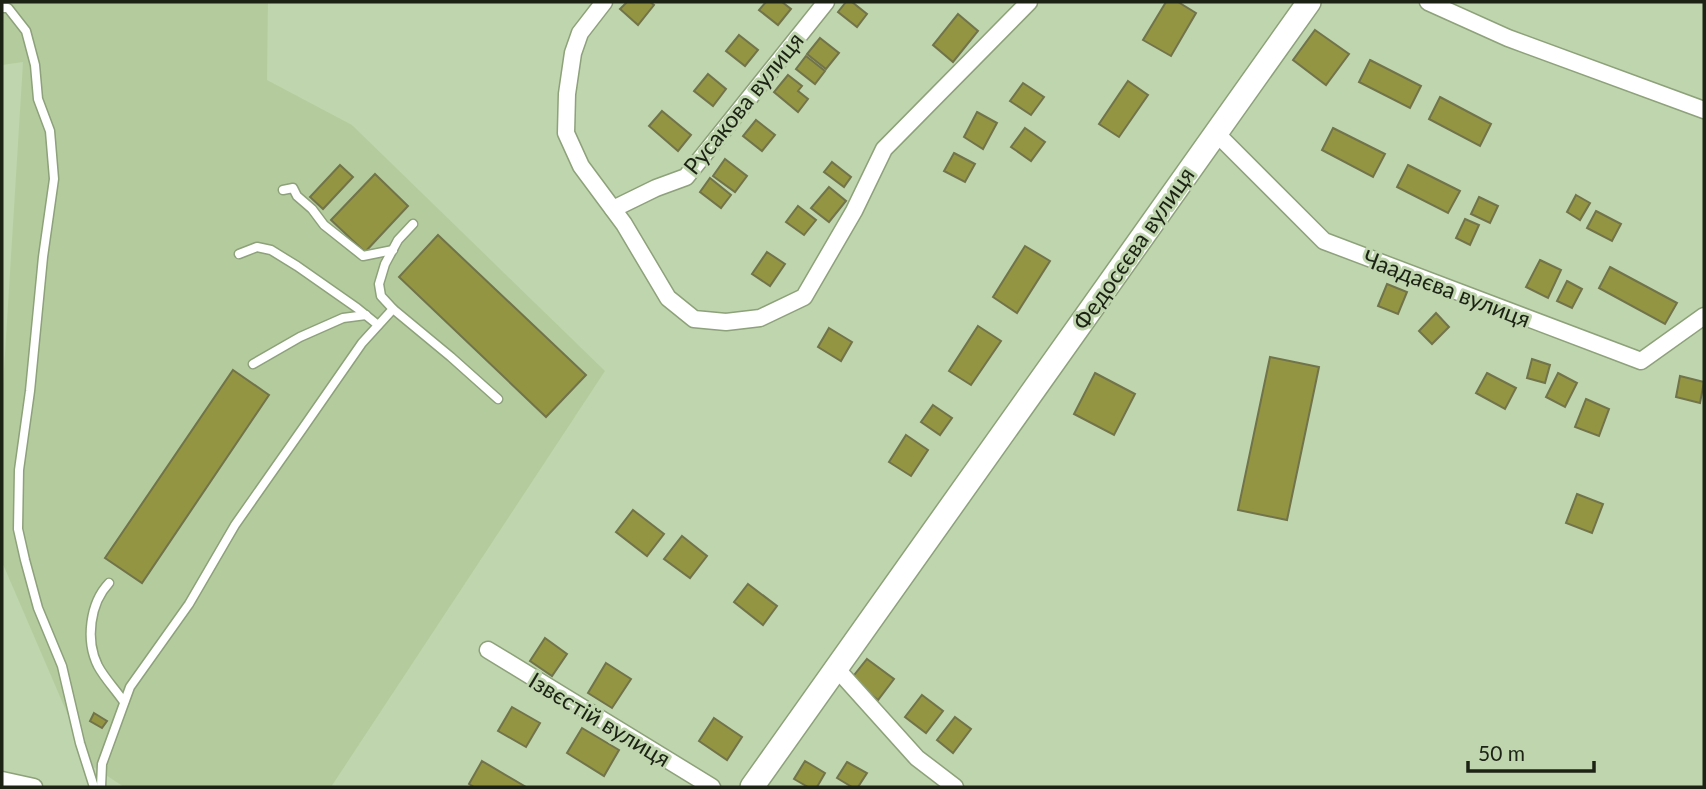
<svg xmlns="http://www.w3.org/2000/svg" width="1706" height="789" font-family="Lato,sans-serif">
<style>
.built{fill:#b4cc9d}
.building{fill:#939542;stroke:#71734a;stroke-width:2}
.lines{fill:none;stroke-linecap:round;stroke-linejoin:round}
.lane-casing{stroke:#8da17a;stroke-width:11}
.street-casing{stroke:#8da17a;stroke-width:19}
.secondary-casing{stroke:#8da17a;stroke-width:26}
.lane{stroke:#fff;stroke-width:8}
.street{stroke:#fff;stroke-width:16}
.secondary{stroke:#fff;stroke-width:23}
.labels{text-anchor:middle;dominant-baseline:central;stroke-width:6;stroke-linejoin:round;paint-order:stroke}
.street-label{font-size:23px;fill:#1c2314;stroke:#bfd5ad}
</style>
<rect width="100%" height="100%" fill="#bfd5ad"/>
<polygon class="built" points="2,2 268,2 267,80 352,125 605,371 331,787 124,787 89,764 2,562 2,402 23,62 2,65"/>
<g class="building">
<polygon points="627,2 650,2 654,5 638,25 620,9"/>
<polygon points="766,2 782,2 791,9 778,25 759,10"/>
<polygon points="846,2 852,2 867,14 857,27 838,12"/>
<polygon points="1166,2 1178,2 1196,13 1171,56 1143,40"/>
<polygon points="958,14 978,31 953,62 933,45"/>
<polygon points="1315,30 1349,54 1326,85 1293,60"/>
<polygon points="739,35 758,50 745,66 726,51"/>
<polygon points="820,38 839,53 826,69 807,54"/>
<polygon points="806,56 825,71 815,84 796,69"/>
<polygon points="1370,60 1421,86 1410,108 1359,82"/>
<polygon points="708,74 726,89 713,106 694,91"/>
<polygon points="788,75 802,86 798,91 808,99 798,112 774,92"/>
<polygon points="1128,81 1148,95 1119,137 1099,124"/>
<polygon points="1023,83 1044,97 1031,115 1010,101"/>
<polygon points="1440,97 1491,124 1480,146 1429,119"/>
<polygon points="662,111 691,135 678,151 649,126"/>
<polygon points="977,112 997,123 983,149 964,137"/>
<polygon points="756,120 775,135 762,151 743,136"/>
<polygon points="1025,128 1045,142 1031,161 1011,147"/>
<polygon points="1333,128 1385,154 1373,177 1322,150"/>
<polygon points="954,153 975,164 965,182 944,171"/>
<polygon points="725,159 747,176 735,192 713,176"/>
<polygon points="832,162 851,177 844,187 824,172"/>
<polygon points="340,165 353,177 323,209 310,197"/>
<polygon points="1408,165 1460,191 1448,213 1397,187"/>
<polygon points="375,174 408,206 365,252 331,220"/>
<polygon points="710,178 731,195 721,208 700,192"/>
<polygon points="829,187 846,201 829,222 811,208"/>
<polygon points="1576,195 1590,203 1580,220 1567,212"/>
<polygon points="1479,197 1498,206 1490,223 1471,214"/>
<polygon points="798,206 816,220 804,235 786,222"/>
<polygon points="1596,211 1621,224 1612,241 1587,228"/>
<polygon points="1465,219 1479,225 1470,245 1456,238"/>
<polygon points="438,235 586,375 546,417 399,277"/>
<polygon points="1025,246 1050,261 1017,313 993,297"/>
<polygon points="767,252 785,264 770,286 752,274"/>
<polygon points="1540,260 1561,270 1548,298 1526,287"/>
<polygon points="1610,267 1677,303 1665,324 1599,288"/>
<polygon points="1567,281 1582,289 1572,308 1557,301"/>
<polygon points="1387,284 1407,292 1398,314 1378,306"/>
<polygon points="1436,313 1449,327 1432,344 1419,331"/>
<polygon points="978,326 1001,341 971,385 949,371"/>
<polygon points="829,328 852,342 841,361 818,347"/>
<polygon points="1270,357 1319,367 1287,520 1238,510"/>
<polygon points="1532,359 1550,365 1545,383 1527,378"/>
<polygon points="233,370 269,395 142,583 105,558"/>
<polygon points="1095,373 1135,394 1114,435 1074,414"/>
<polygon points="1487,373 1516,388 1505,409 1476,393"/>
<polygon points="1558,373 1577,383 1565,407 1546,397"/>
<polygon points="1680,376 1704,382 1700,403 1676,397"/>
<polygon points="1586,399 1609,409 1599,436 1575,427"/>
<polygon points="933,405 952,418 940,435 921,422"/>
<polygon points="906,435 928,450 911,476 889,462"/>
<polygon points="1577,494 1603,504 1592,533 1566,523"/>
<polygon points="633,510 664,534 647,556 616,532"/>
<polygon points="682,536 707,556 690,578 664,559"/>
<polygon points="748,584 777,606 763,625 734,602"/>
<polygon points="545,638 567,654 552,676 530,661"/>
<polygon points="867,659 894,679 878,700 851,679"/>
<polygon points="606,663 631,679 612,708 588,693"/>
<polygon points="922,695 943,711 926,733 905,717"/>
<polygon points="512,707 540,723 526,747 498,731"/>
<polygon points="94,713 107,721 102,728 90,721"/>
<polygon points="955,717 971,729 953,753 937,740"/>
<polygon points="714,718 742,737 727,760 699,741"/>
<polygon points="582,728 619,750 604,776 567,753"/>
<polygon points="482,761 526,787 474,787 469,784"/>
<polygon points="805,761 825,773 817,787 808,787 794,779"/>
<polygon points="847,762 867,773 858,787 852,787 837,778"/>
</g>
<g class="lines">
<g class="lane-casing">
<g id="lane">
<polyline points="2,8 8,8 26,31 35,65 38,99 50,131 54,179 43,257 30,391 19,470 18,529 25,560 38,608 62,666 80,743 94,787"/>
<polyline points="283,190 293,188 297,196 312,209 324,225 363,256 393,250"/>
<polyline points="239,254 257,247 271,250 297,266 357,308 378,325"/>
<polyline points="393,309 381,296 379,284 385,264 398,240 413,224"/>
<polyline points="253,364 300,337 343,318 366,315"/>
<path d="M109,583C90,603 85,640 98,666C105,679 116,690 124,702"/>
<polyline points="101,787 102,764 130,687 189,604 235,525 303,428 362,343 393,309 451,357 498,399"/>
</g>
</g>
<g class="street-casing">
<g id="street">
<polyline points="604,2 580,33 573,53 567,94 566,133 581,166 624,224 668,298 694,319 726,322 760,318 804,297 854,211 884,149 1029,2"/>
<polyline points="1428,2 1508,38 1704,110"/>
<polyline points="1215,132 1324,241 1641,361 1704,316"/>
<polyline points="613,209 656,188 686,177 826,2"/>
<polyline points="488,650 712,787"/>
<polyline points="836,668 917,758 955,787"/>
<polyline points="2,780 34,787"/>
</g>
</g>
<g class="secondary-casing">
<polyline id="secondary" points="752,787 1309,2"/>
</g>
<use href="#lane" class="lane"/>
<use href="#street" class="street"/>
<use href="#secondary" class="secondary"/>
</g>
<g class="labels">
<g class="street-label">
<text transform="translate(743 103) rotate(-51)">Русакова вулиця</text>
<text transform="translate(1133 248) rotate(-55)">Федосєєва вулиця</text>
<text transform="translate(1447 288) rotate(21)">Чаадаєва вулиця</text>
<text transform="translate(600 719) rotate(31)">Ізвєстій вулиця</text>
</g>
</g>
<rect width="1706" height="789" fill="none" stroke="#1c2314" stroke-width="7"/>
<path d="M1468 761v10h126v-10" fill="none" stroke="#1c2314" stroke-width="3.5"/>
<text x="1478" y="761" font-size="21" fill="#1c2314" stroke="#bfd5ad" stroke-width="5" paint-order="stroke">50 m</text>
</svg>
